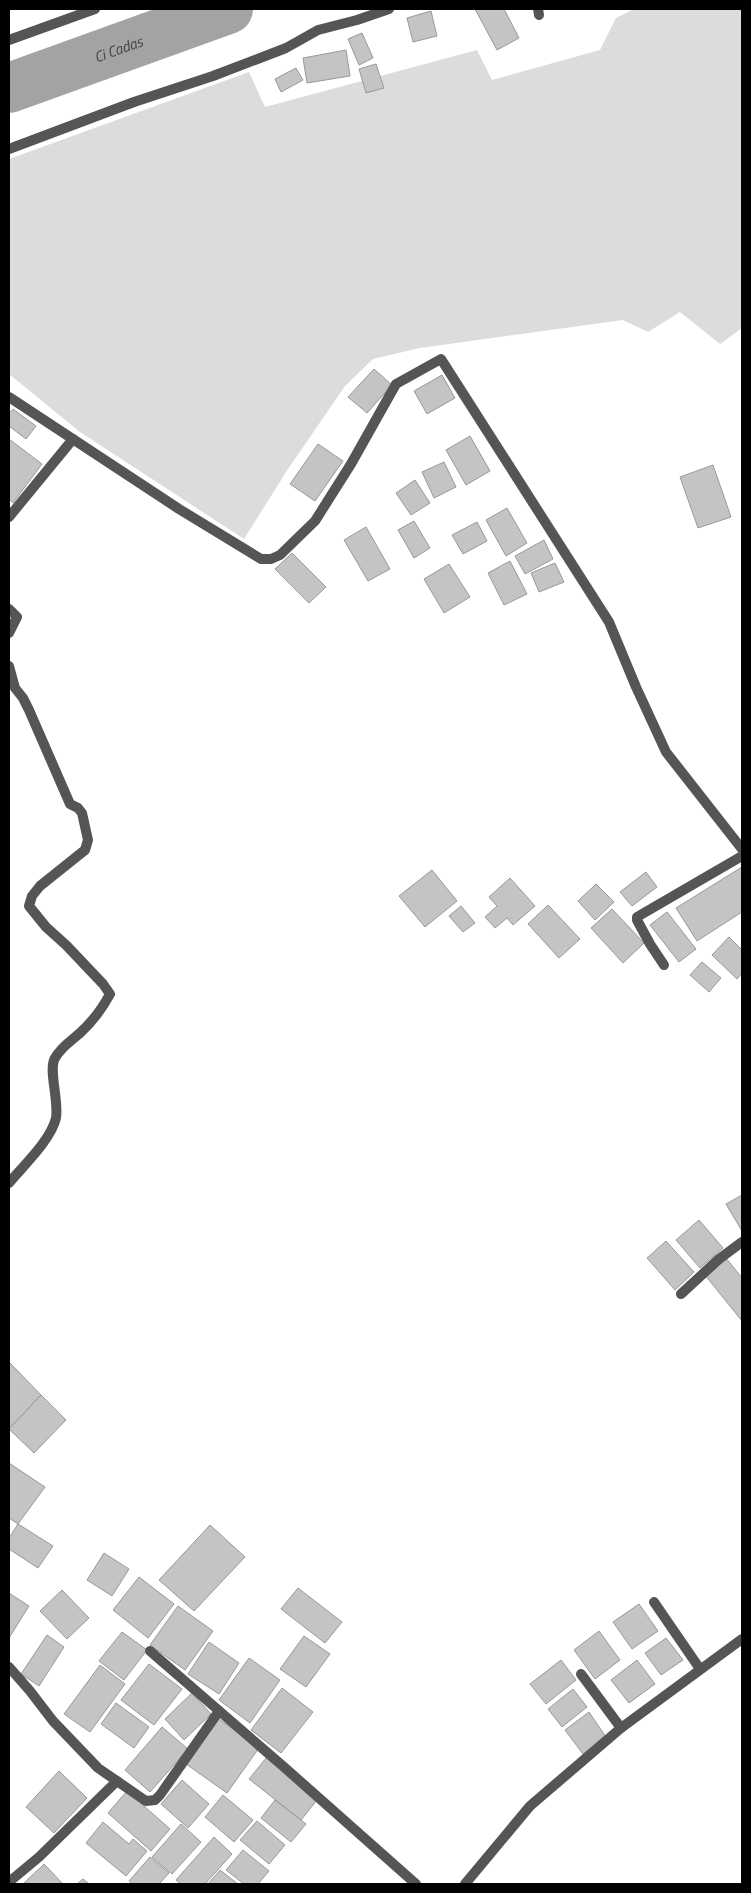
<svg xmlns="http://www.w3.org/2000/svg" width="751" height="1893" font-family="'Titillium Web',sans-serif">
<style>
.green{fill:#dcdcdc}
.lines{fill:none;stroke-linecap:round;stroke-linejoin:round}
.river{stroke:#a3a3a3;stroke-width:50}
.building{fill:#c4c4c4;stroke:#999}
.street{stroke:#555;stroke-width:10}
.labels{text-anchor:middle;dominant-baseline:central;stroke-width:4;stroke-linejoin:round;paint-order:stroke}
.water-label{font-size:15px;font-style:italic;fill:#444;stroke:#fff}
</style>
<rect width="100%" height="100%" fill="#fff"/>
<polygon class="green" points="634,9 742,9 742,328 720,344 680,312 648,332 623,320 420,348 373,359 345,386 288,469 244,539 80,432 9,374 9,159 249,72 265,107 477,50 492,80 600,50 616,18"/>
<g class="lines">
<path class="river" id="s1" d="M9,88L228,9"/>
</g>
<g class="building">
<polygon points="475,9 504,9 519,38 497,50"/>
<polygon points="431,11 437,36 413,42 407,18"/>
<polygon points="362,33 373,58 359,65 348,39"/>
<polygon points="346,50 350,76 307,83 303,58"/>
<polygon points="376,64 384,88 366,93 359,69"/>
<polygon points="296,68 303,80 281,92 275,79"/>
<polygon points="374,369 392,385 367,413 348,397"/>
<polygon points="442,375 455,398 427,414 414,391"/>
<polygon points="13,409 36,426 26,439 9,426 9,414"/>
<polygon points="470,436 490,471 466,485 446,450"/>
<polygon points="9,439 42,464 13,503 9,499"/>
<polygon points="318,444 343,461 315,501 290,484"/>
<polygon points="444,462 456,487 434,498 422,472"/>
<polygon points="713,465 731,517 698,528 680,477"/>
<polygon points="415,480 430,503 411,515 396,493"/>
<polygon points="507,508 527,543 506,556 486,520"/>
<polygon points="414,521 430,548 414,558 398,530"/>
<polygon points="477,522 487,541 463,554 452,535"/>
<polygon points="366,527 390,569 368,581 344,540"/>
<polygon points="544,540 553,559 525,574 515,556"/>
<polygon points="292,553 326,587 309,603 275,569"/>
<polygon points="510,561 527,594 504,605 488,573"/>
<polygon points="555,563 564,582 539,592 531,573"/>
<polygon points="449,564 470,597 444,613 424,579"/>
<polygon points="742,867 742,912 697,941 676,908"/>
<polygon points="432,870 457,901 425,927 399,896"/>
<polygon points="646,872 657,887 632,906 620,892"/>
<polygon points="510,878 535,906 513,925 507,918 495,928 485,917 497,906 489,897"/>
<polygon points="596,884 614,902 595,920 578,901"/>
<polygon points="548,905 580,939 559,958 528,924"/>
<polygon points="461,906 475,923 463,932 449,916"/>
<polygon points="612,909 644,943 623,963 591,928"/>
<polygon points="667,912 696,949 679,962 650,925"/>
<polygon points="729,937 742,950 742,973 737,979 712,955"/>
<polygon points="702,962 721,978 709,992 690,975"/>
<polygon points="742,1195 742,1231 726,1204"/>
<polygon points="699,1220 723,1248 700,1268 676,1240"/>
<polygon points="666,1241 694,1272 675,1290 647,1258"/>
<polygon points="726,1258 742,1278 742,1321 705,1275"/>
<polygon points="10,1363 41,1395 9,1429 9,1364"/>
<polygon points="41,1395 66,1420 34,1453 9,1429"/>
<polygon points="9,1463 45,1487 18,1524 9,1518"/>
<polygon points="18,1524 53,1546 38,1568 9,1549 9,1538"/>
<polygon points="210,1525 245,1557 194,1611 159,1580"/>
<polygon points="104,1553 129,1569 112,1596 87,1580"/>
<polygon points="139,1577 174,1604 148,1638 113,1610"/>
<polygon points="298,1588 342,1622 325,1643 281,1609"/>
<polygon points="62,1590 89,1618 67,1639 40,1611"/>
<polygon points="9,1593 29,1606 9,1638"/>
<polygon points="639,1604 658,1631 632,1649 613,1622"/>
<polygon points="178,1606 213,1631 185,1670 150,1645"/>
<polygon points="599,1631 620,1660 595,1679 574,1650"/>
<polygon points="122,1632 147,1650 124,1680 99,1661"/>
<polygon points="47,1635 64,1647 39,1686 21,1674"/>
<polygon points="304,1636 330,1654 306,1687 280,1669"/>
<polygon points="666,1638 683,1660 661,1675 645,1653"/>
<polygon points="209,1642 239,1663 219,1694 188,1674"/>
<polygon points="249,1658 280,1680 250,1723 219,1700"/>
<polygon points="561,1660 576,1680 546,1704 530,1684"/>
<polygon points="637,1660 655,1684 629,1703 611,1680"/>
<polygon points="149,1664 182,1689 154,1725 121,1700"/>
<polygon points="100,1665 125,1684 90,1732 64,1714"/>
<polygon points="282,1688 313,1712 281,1753 251,1730"/>
<polygon points="573,1689 587,1707 562,1727 548,1709"/>
<polygon points="192,1693 211,1714 184,1740 165,1719"/>
<polygon points="116,1703 149,1727 134,1748 101,1724"/>
<polygon points="589,1712 606,1737 583,1754 565,1730"/>
<polygon points="219,1719 259,1748 227,1793 186,1764"/>
<polygon points="162,1727 188,1749 150,1792 125,1770"/>
<polygon points="267,1757 317,1800 301,1820 249,1779"/>
<polygon points="59,1771 87,1798 54,1833 26,1807"/>
<polygon points="182,1780 209,1804 188,1828 161,1804"/>
<polygon points="127,1791 170,1829 151,1851 108,1813"/>
<polygon points="223,1795 253,1820 234,1842 205,1817"/>
<polygon points="275,1800 306,1824 291,1842 261,1818"/>
<polygon points="257,1821 285,1845 269,1864 240,1840"/>
<polygon points="103,1822 129,1844 133,1839 147,1851 126,1876 86,1843"/>
<polygon points="181,1824 201,1842 172,1874 152,1857"/>
<polygon points="214,1837 232,1854 205,1884 181,1884 176,1880"/>
<polygon points="243,1850 269,1871 258,1884 244,1884 226,1870"/>
<polygon points="150,1857 169,1873 159,1884 132,1884 129,1881"/>
<polygon points="44,1864 63,1884 23,1884"/>
<polygon points="220,1870 238,1884 208,1884"/>
<polygon points="83,1879 89,1884 77,1884"/>
</g>
<g class="lines">
<g class="street">
<polyline points="538,9 539,15"/>
<polyline points="9,40 95,9"/>
<polyline points="9,149 134,102 213,76 286,48 318,30 357,20 389,9"/>
<polyline points="9,397 179,509 261,559 271,559 280,555 315,521 351,464 396,384 441,359 609,622 636,687 666,752 742,849"/>
<polyline points="9,517 73,439"/>
<polyline points="9,609 17,617 9,633"/>
<path d="M9,666L15,688L23,698L29,710L70,804L78,808L82,813L88,840L85,850L40,886L32,896L29,906L46,927L66,945L103,984L110,994C102,1009 92,1022 80,1033C71,1041 61,1047 55,1058C48,1069 59,1100 56,1118C51,1140 23,1166 9,1183"/>
<polyline points="664,965 650,944 637,920 637,917 742,856"/>
<polyline points="681,1294 719,1259 742,1242"/>
<polyline points="654,1602 700,1669"/>
<polyline points="150,1651 284,1767 416,1884"/>
<polyline points="9,1667 30,1691 53,1721 98,1768 146,1801 155,1800 160,1795 219,1711"/>
<polyline points="581,1674 621,1728"/>
<polyline points="9,1882 39,1857 117,1781"/>
<polyline points="465,1884 530,1806 621,1728 742,1639"/>
</g>
</g>
<g class="labels">
<g class="water-label">
<text stroke="none"><textPath href="#s1" startOffset="116">Ci Cadas</textPath></text>
</g>
</g>
<rect width="751" height="1893" fill="none" stroke="#000000" stroke-width="20"/>
</svg>
